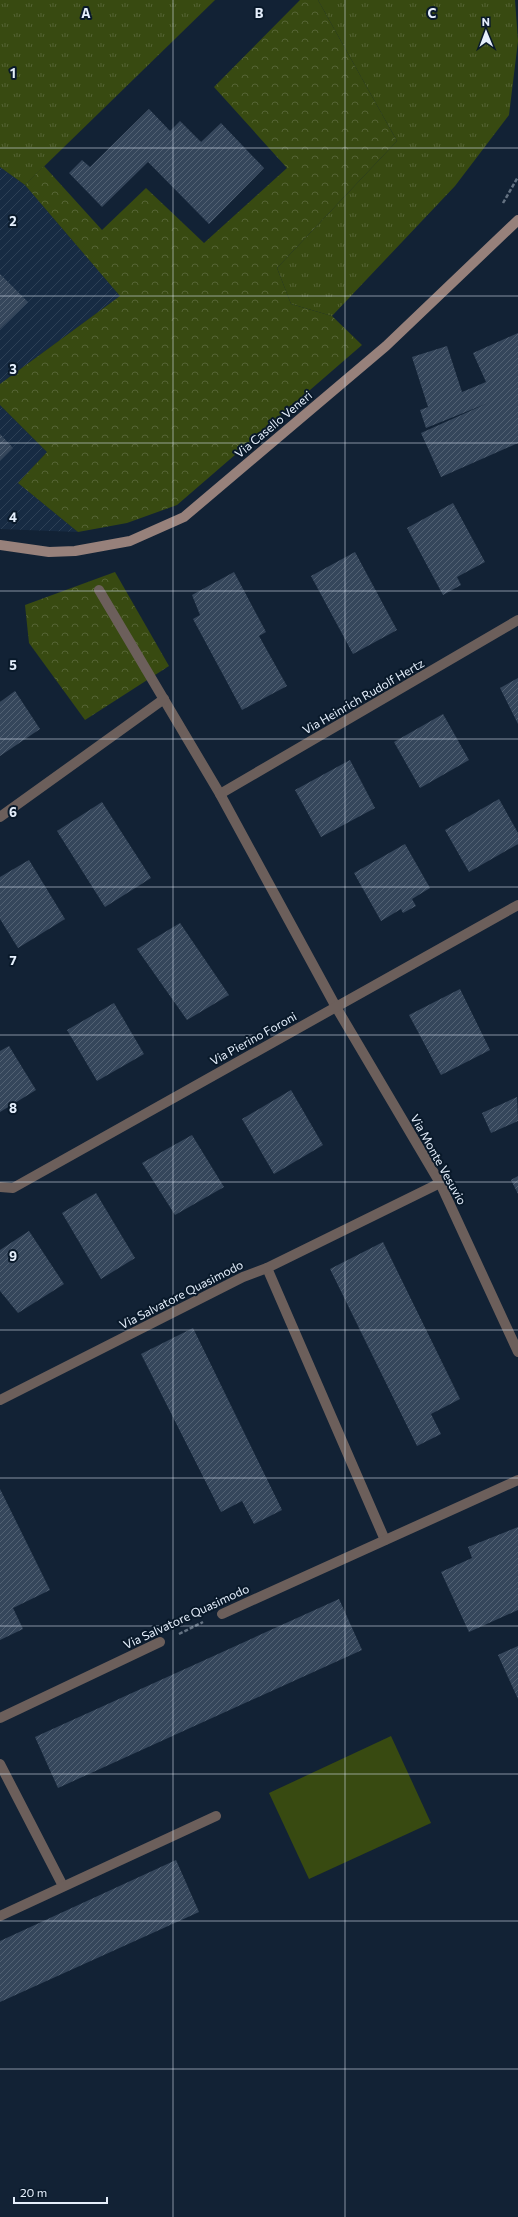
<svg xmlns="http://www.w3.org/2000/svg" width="518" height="2217" font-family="Commissioner,sans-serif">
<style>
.industrial{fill:url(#industrial-furrows)}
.grass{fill:url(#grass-tufts)}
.forest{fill:url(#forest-crowns)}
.garden{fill:#384a11}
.building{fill:url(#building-hatch)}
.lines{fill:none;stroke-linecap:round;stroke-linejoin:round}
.path{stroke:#647282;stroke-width:2.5;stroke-dasharray:4 2;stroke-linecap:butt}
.street{stroke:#6c5f5b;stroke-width:10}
.secondary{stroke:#97817b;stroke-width:10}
.grid{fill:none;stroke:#e5effc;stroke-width:1;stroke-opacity:0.55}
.labels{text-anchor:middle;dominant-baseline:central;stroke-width:4;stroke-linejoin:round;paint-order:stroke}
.street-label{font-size:12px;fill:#e5effc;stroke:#09192a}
.grid-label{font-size:13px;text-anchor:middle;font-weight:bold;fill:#e5effc;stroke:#09192a;stroke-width:4;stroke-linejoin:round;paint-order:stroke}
</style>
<defs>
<pattern id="industrial-furrows" width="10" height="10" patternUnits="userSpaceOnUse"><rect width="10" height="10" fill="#172b43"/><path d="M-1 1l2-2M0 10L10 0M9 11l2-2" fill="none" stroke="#2d4056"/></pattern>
<pattern id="grass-tufts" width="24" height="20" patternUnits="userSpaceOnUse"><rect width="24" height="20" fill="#384a11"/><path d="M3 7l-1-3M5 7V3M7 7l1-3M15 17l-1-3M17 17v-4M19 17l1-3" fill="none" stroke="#556435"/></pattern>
<pattern id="forest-crowns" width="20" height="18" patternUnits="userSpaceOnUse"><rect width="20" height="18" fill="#384a11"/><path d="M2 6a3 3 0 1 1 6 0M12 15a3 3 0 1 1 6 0" fill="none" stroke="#556435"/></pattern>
<pattern id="building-hatch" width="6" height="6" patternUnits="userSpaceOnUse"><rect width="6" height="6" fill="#35465b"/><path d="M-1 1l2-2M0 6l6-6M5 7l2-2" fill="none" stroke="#526173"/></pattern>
</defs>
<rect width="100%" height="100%" fill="#122235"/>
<g class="industrial">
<polygon points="0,167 25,185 120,296 0,384"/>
<polygon points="0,405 47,452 18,483 78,532 0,529"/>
</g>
<g class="grass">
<polygon points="0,0 215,0 25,185 0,167"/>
<polygon points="318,0 515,0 518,41 509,115 455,186 332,316 291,304 277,268 397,141"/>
</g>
<g class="forest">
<polygon points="300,0 318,0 397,141 277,268 291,304 332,316 362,345 177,505 127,523 78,532 18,483 47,452 0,405 0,384 120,296 25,185 44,166 102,230 146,188 204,243 287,168 214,87"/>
<polygon points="115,572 169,666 85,720 29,643 25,605"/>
</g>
<polygon class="garden" points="391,1736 431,1823 309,1879 269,1793"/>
<g class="building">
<polygon points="149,109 170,131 180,121 201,142 221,123 264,168 209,224 148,162 102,207 69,173 82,160 90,167"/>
<polygon points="0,274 28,302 0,329"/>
<polygon points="518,333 518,443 441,477 421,433 488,403 426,428 420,410 428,407 412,357 447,346 462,392 486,382 473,353"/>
<polygon points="0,434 13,448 0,461"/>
<polygon points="453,503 485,562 457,577 461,585 443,595 407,528"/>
<polygon points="355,552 397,630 353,654 311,576"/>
<polygon points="234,572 266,632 259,636 287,686 242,710 193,619 200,615 192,595"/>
<polygon points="518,678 518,724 500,688"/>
<polygon points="15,691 40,729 0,756 0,702"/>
<polygon points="443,714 469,760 420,788 394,742"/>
<polygon points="350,760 375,808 321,837 295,790"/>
<polygon points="499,799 518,833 518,844 469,872 445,830"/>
<polygon points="102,802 151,878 105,907 57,831"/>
<polygon points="405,844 430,888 412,899 416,906 403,913 401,909 381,921 354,873"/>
<polygon points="29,860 65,919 18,948 0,919 0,877"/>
<polygon points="180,923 229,995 187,1020 137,949"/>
<polygon points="460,989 490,1050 441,1075 409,1015"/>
<polygon points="114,1003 144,1054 97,1081 67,1030"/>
<polygon points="9,1046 36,1090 0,1112 0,1051"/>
<polygon points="291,1090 323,1145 274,1174 242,1119"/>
<polygon points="517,1097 518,1121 491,1133 482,1113"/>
<polygon points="192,1135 224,1187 175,1215 142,1163"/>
<polygon points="518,1176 518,1194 511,1180"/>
<polygon points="96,1193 135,1258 101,1279 62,1213"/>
<polygon points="29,1231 64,1284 18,1313 0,1291 0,1250"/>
<polygon points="383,1242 460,1399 431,1414 441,1434 417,1446 330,1269"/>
<polygon points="193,1328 282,1510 254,1524 242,1501 221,1512 141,1354"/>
<polygon points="0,1489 50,1590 13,1608 23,1629 0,1640"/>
<polygon points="518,1527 518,1610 469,1632 441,1572 472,1558 468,1547"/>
<polygon points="339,1599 362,1650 58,1788 35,1737"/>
<polygon points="518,1646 518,1699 498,1655"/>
<polygon points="176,1860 199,1912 0,2002 0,1941"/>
</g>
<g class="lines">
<g class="path">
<polyline points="503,203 518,177"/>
<polyline points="179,1634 203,1622"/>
</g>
<g class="street">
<polyline points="99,590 220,794 336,1007 440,1183 518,1352"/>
<polyline points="220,794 518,620"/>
<polyline points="0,817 164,699"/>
<polyline points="0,1187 13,1188 518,905"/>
<polyline points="267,1268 385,1540"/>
<polyline points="0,1400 243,1277 267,1268 440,1183"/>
<polyline points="222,1614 518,1480"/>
<polyline points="0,1718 160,1642"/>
<polyline points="0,1764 63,1886"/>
<polyline points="0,1916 216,1816"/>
</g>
<polyline class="secondary" points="0,545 49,552 75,551 130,541 184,517 386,346 518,220"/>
</g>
<path class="grid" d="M173,0V2217M345,0V2217M0,148H518M0,296H518M0,443H518M0,591H518M0,739H518M0,887H518M0,1035H518M0,1182H518M0,1330H518M0,1478H518M0,1626H518M0,1774H518M0,1921H518M0,2069H518"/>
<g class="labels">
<g class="street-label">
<text transform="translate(273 424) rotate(-40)">Via Casello Veneri</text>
<text transform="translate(363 696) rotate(-30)">Via Heinrich Rudolf Hertz</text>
<text transform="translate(253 1038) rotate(-29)">Via Pierino Foroni</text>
<text transform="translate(439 1159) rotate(61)">Via Monte Vesuvio</text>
<text transform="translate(181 1294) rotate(-27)">Via Salvatore Quasimodo</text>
<text transform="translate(186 1616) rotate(-25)">Via Salvatore Quasimodo</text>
</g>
</g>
<g class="grid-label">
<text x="86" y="18">A</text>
<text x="259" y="18">B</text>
<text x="432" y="18">C</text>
<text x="13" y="78">1</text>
<text x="13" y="226">2</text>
<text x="13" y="374">3</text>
<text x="13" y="522">4</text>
<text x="13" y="670">5</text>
<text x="13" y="817">6</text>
<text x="13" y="965">7</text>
<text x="13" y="1113">8</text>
<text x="13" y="1261">9</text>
</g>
<g transform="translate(486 32) rotate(359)" stroke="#09192a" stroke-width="3" paint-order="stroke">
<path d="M0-3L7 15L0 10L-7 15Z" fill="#e5effc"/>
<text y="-6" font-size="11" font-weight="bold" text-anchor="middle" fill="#e5effc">N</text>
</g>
<path d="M14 2197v6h93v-6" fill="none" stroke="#e5effc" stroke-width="2"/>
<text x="20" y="2197" font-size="12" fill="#e5effc" stroke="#09192a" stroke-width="3" paint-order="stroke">20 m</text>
</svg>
